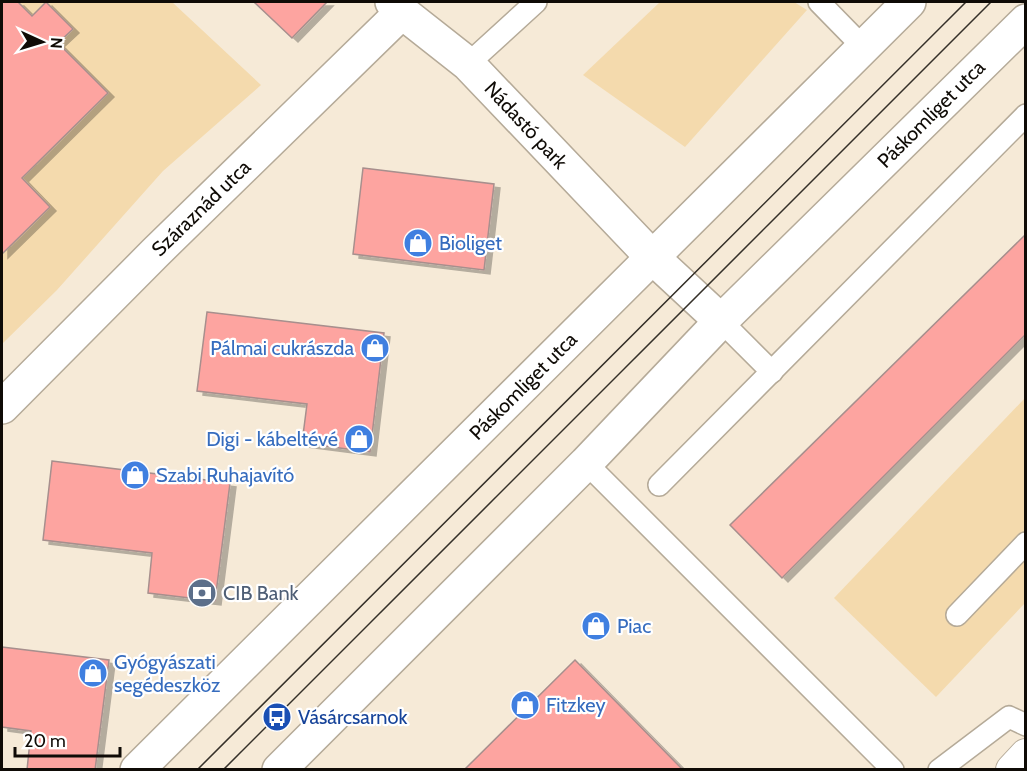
<svg xmlns="http://www.w3.org/2000/svg" width="1027" height="771" font-family="Cabin,sans-serif">
<style>
.green{fill:#f4daad}
.building{fill:#fda4a0;stroke:#a78f8d;stroke-width:1.5;filter:url(#shadow)}
.lines{fill:none;stroke-linecap:round;stroke-linejoin:round}
.service-casing{stroke:#b5aa98;stroke-width:24}
.pedestrian-casing{stroke:#b5aa98;stroke-width:34}
.minor-casing{stroke:#b5aa98;stroke-width:36}
.tertiary-casing{stroke:#b5aa98;stroke-width:36}
.service{stroke:#fff;stroke-width:21}
.pedestrian{stroke:#fff;stroke-width:32}
.minor{stroke:#fff;stroke-width:33}
.tertiary{stroke:#fff;stroke-width:33}
.tram{stroke:#353029;stroke-width:1.5}
.labels{text-anchor:middle;dominant-baseline:central;stroke-width:4.5;stroke-linejoin:round;paint-order:stroke}
.street-label{font-size:20px;fill:#0f0b06;stroke:#fff}
.shop-label{font-size:20px;fill:#366cbe;stroke:#fff;text-anchor:start}
.service-label{font-size:20px;fill:#4e5e75;stroke:#fff;text-anchor:start}
.transit-label{font-size:20px;fill:#164399;stroke:#fff;text-anchor:start}
</style>
<defs>
<filter id="shadow"><feDropShadow dx="6" dy="4" stdDeviation="0" flood-color="#0004"/></filter>
</defs>
<rect width="100%" height="100%" fill="#f6ead7"/>
<g class="green">
<polygon points="2,2 172,2 261,85 163,171 57,290 2,344"/>
<polygon points="660,2 794,2 807,10 685,147 583,75"/>
<polygon points="1025,398 1025,603 936,697 834,598"/>
</g>
<g class="building">
<polygon points="2,2 18,2 32,16 46,2 73,29 58,43 108,93 22,178 50,207 2,254"/>
<polygon points="254,2 327,2 292,38"/>
<polygon points="363,168 494,184 484,270 353,254"/>
<polygon points="1026,234 1026,334 782,578 730,525"/>
<polygon points="207,312 384,333 370,452 302,443 307,404 197,391"/>
<polygon points="52,461 230,483 215,601 148,593 152,553 43,540"/>
<polygon points="2,647 109,660 95,770 27,770 31,731 2,727"/>
<polygon points="575,660 683,770 464,770"/>
</g>
<g class="lines">
<g class="service-casing">
<g id="service">
<polyline points="819,2 863,47"/>
<polyline points="468,64 536,2"/>
<polyline points="721,321 772,372"/>
<polyline points="586,463 893,770"/>
<polyline points="659,485 1026,115"/>
<polyline points="957,615 1026,543"/>
<polyline points="939,770 1009,717 1026,725"/>
</g>
</g>
<g class="pedestrian-casing">
<polyline id="pedestrian" points="1012,770 1026,755"/>
</g>
<g class="minor-casing">
<g id="minor">
<polyline points="392,2 402,12 468,64 652,257"/>
<polyline points="2,407 155,253 402,12"/>
</g>
</g>
<g class="tertiary-casing">
<g id="tertiary">
<polyline points="652,257 721,321"/>
<polyline points="137,770 909,2"/>
<polyline points="279,770 586,463 721,321 1026,21"/>
</g>
</g>
<use href="#service" class="service"/>
<use href="#pedestrian" class="pedestrian"/>
<use href="#minor" class="minor"/>
<use href="#tertiary" class="tertiary"/>
<g class="tram">
<polyline points="197,770 966,2"/>
<polyline points="223,770 991,2"/>
</g>
</g>
<defs>
<g id="shop-disc" transform="scale(1.5)"><circle r="9.5" fill="#3f7fe0" stroke="#fff"/><path d="M-5-2.5h2.3a2.7 3.5 0 0 1 5.4 0H5L5.5 6h-11ZM-1.5-2.5h3a1.5 2.3 0 0 0-3 0Z" fill="#fff"/></g>
<g id="bank-disc" transform="scale(1.5)"><circle r="9.5" fill="#5c6f8a" stroke="#fff"/><path d="M-6-4H6V4H-6ZM0-2.3a2.3 2.3 0 1 0 0 4.6a2.3 2.3 0 1 0 0-4.6Z" fill="#fff"/></g>
<g id="bus-disc" transform="scale(1.5)"><circle r="9.5" fill="#1a4fb4" stroke="#fff"/><path d="M-5-6H5V4H4V6H2V4H-2V6H-4V4H-5ZM-3.5-4V0h7V-4ZM-3.5 1.2v1.5H-2V1.2ZM2 1.2v1.5H3.5V1.2Z" fill="#fff"/></g>
</defs>
<g fill-rule="evenodd">
<use href="#shop-disc" x="418" y="243"/>
<use href="#shop-disc" x="375" y="348"/>
<use href="#shop-disc" x="359" y="439"/>
<use href="#shop-disc" x="135" y="475"/>
<use href="#bank-disc" x="202" y="593"/>
<use href="#shop-disc" x="596" y="626"/>
<use href="#shop-disc" x="93" y="673"/>
<use href="#shop-disc" x="525" y="705"/>
<use href="#bus-disc" x="277" y="717"/>
</g>
<g class="labels">
<g class="street-label">
<text transform="translate(931 114) rotate(-45)">Páskomliget utca</text>
<text transform="translate(526 125) rotate(47)">Nádastó park</text>
<text transform="translate(201 208) rotate(-44)">Száraznád utca</text>
<text transform="translate(523 386) rotate(-45)">Páskomliget utca</text>
</g>
<g class="shop-label">
<text x="439" y="243">Bioliget</text>
<text x="354" y="348" text-anchor="end">Pálmai cukrászda</text>
<text x="338" y="439" text-anchor="end">Digi - kábeltévé</text>
<text x="156" y="475">Szabi Ruhajavító</text>
<text x="617" y="626">Piac</text>
<text x="114" y="662">Gyógyászati<tspan x="114" dy="23">segédeszköz</tspan></text>
<text x="546" y="705">Fitzkey</text>
</g>
<g class="service-label">
<text x="223" y="593">CIB Bank</text>
</g>
<g class="transit-label">
<text x="298" y="717">Vásárcsarnok</text>
</g>
</g>
<rect width="1027" height="771" fill="none" stroke="#0f0b06" stroke-width="6"/>
<g transform="translate(42 42) rotate(94)" stroke="#ffffff" stroke-width="4.5" paint-order="stroke">
<path d="M0-4.5L10 22L0 15L-10 22Z" fill="#0f0b06"/>
<text y="-9" font-size="16" font-weight="bold" text-anchor="middle" fill="#0f0b06">N</text>
</g>
<path d="M15 747v9h105v-9" fill="none" stroke="#0f0b06" stroke-width="3"/>
<text x="24" y="747" font-size="18" fill="#0f0b06" stroke="#ffffff" stroke-width="4.5" paint-order="stroke">20 m</text>
</svg>
